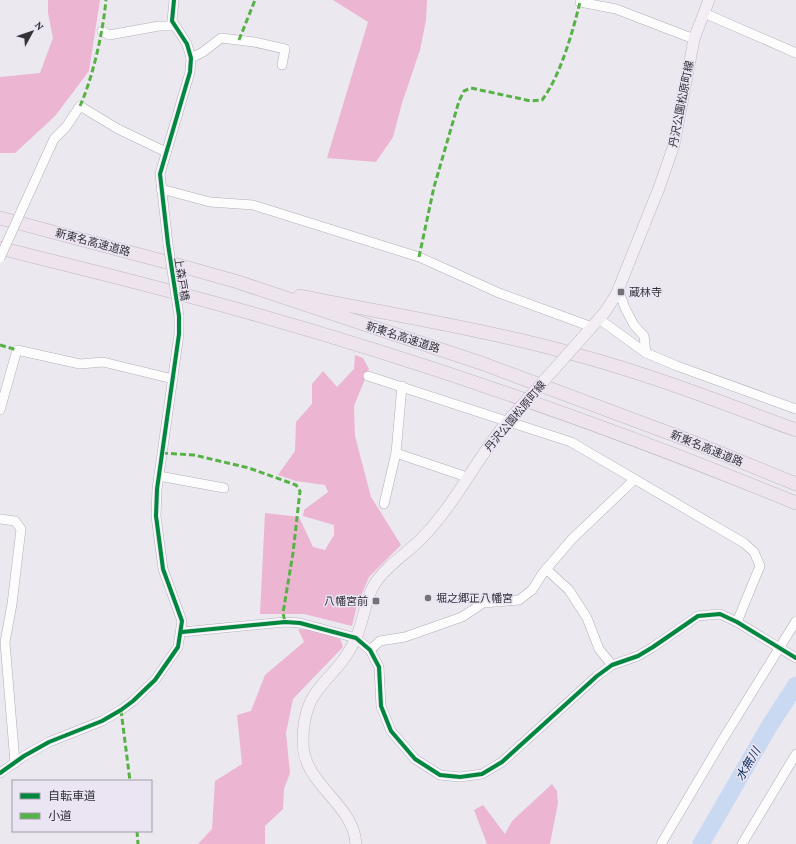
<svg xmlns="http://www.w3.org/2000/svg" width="796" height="844" font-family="'Crimson Pro','Noto Sans JP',serif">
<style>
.forest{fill:#ecb5d2}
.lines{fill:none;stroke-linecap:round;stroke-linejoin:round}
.river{stroke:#c9d9f1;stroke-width:17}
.minor-casing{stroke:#b2afb6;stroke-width:10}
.major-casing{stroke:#bfb5c1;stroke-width:12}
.highway-casing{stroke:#bfb5c1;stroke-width:14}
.minor{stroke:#fcfcfd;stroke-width:9}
.major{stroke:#f3eef3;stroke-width:11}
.highway{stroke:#eee4ee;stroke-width:13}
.minor-bridge-casing{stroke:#b2afb6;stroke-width:10;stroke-linecap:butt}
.major-bridge-casing{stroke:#bfb5c1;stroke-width:12;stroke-linecap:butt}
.minor-bridge{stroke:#fcfcfd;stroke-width:9}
.major-bridge{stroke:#f3eef3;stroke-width:11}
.quiet{stroke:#56b246;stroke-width:3;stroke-dasharray:6 3;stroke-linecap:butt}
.cycleway-casing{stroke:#eae4f3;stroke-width:6}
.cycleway{stroke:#00873e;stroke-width:4}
.poi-dot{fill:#747278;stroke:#eae4f3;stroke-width:1.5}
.labels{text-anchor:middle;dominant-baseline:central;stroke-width:3;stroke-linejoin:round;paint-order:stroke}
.street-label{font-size:11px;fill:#343237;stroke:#eae4f3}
.poi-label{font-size:11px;fill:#343237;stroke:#eae4f3;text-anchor:start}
.water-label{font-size:12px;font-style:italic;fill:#0c3060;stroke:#eae4f3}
</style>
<rect width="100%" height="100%" fill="#ebe8f0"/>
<g class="forest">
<polygon points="48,0 100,0 89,71 55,116 15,153 0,153 0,77 40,73 53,38 48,13"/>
<polygon points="333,0 427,0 426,20 420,50 402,103 393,137 376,162 327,158 368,22"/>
<polygon points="355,355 363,358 369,369 354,406 355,436 371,497 401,545 369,577 357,605 352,626 304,614 260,614 265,513 299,517 313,547 325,550 334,535 334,525 303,516 304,510 328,492 325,485 296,481 278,475 295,451 296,422 312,404 312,384 323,371 337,387 354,369"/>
<polygon points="298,629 310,630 340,639 343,647 293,699 286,733 290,773 284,789 283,809 265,826 265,844 198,844 212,829 215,781 242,764 237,715 251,711 265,675 304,642"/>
<polygon points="552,784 557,791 558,803 550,844 487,844 474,810 483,805 505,834 512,821"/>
</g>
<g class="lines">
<polyline class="river" points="701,844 770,725 796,685"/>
<g class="minor-casing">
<g id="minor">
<polyline points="580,0 580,2 616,9 694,39"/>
<polyline points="704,13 796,53"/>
<polyline points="102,31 109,35 159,26 174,26"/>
<polyline points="191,58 203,52 221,38 254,42 285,49 282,65"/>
<polyline points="161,189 210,202 253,205 419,257 499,293 592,327"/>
<polyline points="23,207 54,139 66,127 80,106 118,129 166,152"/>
<polyline points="168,244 160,174 190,72 191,58 187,44 172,21 174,0"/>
<polyline points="618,289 625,308 634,325 644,336 646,353"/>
<polyline points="599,319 646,353 677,366 796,409"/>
<polyline points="368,376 571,442 744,543 754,552 760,566 737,622"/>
<polyline points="0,410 17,350 80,364 103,362 173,379"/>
<polyline points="396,453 467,477"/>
<polyline points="159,476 224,488"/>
<polyline points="384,504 396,453 402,386"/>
<polyline points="0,519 15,521 21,529 12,604 5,642 15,763"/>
<polyline points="546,569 569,590 587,618 599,649 612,665"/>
<polyline points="182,632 285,622 300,623 356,638 370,650 379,667 381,706 391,731 415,759 440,775 460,777 482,774 502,762 597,676 612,665 638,656 653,647 698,616 720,614 737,622 796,658"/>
<polyline points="370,650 380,641 405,637 462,617 483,603 519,600 532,590 543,573 572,539 635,479"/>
<polyline points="0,773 24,756 49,742 102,721 121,710 133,701 155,680 178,647 182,621 163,569 156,516 157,489 179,334 179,316"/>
<polyline points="661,844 720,744 796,621"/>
<polyline points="742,844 796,754"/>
</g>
</g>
<g class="major-casing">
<g id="major">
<polyline points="582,338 605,312 616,295 659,188 674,145 694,39 709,0"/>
<path d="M356,844C354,804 304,785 303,744C302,683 334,685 355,640C364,622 364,602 374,585C385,567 406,554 421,539C428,532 435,524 441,516C467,483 486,444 515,413"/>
</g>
</g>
<g class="highway-casing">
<g id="highway">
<polyline points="0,218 185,267 238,282 484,364 693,442 796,484"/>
<path d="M0,248C79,268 158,287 236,309C427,362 613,428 796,503"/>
<path d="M300,296C394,315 489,330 581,356C655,376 725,404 796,430"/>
</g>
</g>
<use href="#minor" class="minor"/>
<use href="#major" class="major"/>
<use href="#highway" class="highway"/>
<g class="minor-bridge-casing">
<g id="minor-bridge">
<polyline points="168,244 179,316"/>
<polyline points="0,258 23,207"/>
</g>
</g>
<g class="major-bridge-casing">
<polyline id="major-bridge" points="515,413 582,338"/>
</g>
<use href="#minor-bridge" class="minor-bridge"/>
<use href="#major-bridge" class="major-bridge"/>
<g class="quiet">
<polyline points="239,40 255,0"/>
<path d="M80,106C93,77 103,32 106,0"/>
<path d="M419,257L434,187L459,101L464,91L471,88L531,101L542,100C560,77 573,31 580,2"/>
<polyline points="0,345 17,350"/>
<polyline points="162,453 194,455 249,468 296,485 300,491 293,553 283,613 285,622"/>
<polyline points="121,710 130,781"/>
<polyline points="137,831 138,844"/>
</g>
<g class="cycleway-casing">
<g id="cycleway">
<polyline points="182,632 285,622 300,623 356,638 370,650 379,667 381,706 391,731 415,759 440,775 460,777 482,774 502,762 597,676 612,665 638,656 653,647 698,616 720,614 737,622 796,658"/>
<polyline points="0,773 24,756 49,742 102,721 121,710 133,701 155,680 178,647 182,621 163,569 156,516 157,489 179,334 179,316 168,244 160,174 190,72 191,58 187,44 172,21 174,0"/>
</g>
</g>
<use href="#cycleway" class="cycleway"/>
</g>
<g class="poi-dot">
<rect x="617" y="288" width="8" height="8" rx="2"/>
<circle cx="428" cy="598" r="4"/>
<rect x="372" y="597" width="8" height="8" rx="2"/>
</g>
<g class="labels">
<g class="street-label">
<text transform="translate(681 104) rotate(-79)">丹沢公園松原町線</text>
<text transform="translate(93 242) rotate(15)">新東名高速道路</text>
<text transform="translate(182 279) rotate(81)">上森戸橋</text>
<text transform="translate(403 337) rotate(18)">新東名高速道路</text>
<text transform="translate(515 416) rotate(-50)">丹沢公園松原町線</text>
<text transform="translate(707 448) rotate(22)">新東名高速道路</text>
</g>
<g class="poi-label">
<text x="629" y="292">蔵林寺</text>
<text x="436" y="598">堀之郷正八幡宮</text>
<text x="368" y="601" text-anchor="end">八幡宮前</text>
</g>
<g class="water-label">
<text transform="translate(748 764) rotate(-59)">水無川</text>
</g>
</g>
<rect x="12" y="780" width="140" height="52" fill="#eae4f3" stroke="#a19da8"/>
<rect x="20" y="793" width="20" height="6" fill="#00873e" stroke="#a19da8"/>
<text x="48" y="800" font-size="12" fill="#343237">自転車道</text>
<rect x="20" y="813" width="20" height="6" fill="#56b246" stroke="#a19da8"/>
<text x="48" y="820" font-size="12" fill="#343237">小道</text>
<g transform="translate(32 32) rotate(50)" stroke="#eae4f3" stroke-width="3" paint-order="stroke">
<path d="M0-3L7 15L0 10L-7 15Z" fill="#343237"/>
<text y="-6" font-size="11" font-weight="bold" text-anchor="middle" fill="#343237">N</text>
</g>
</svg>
